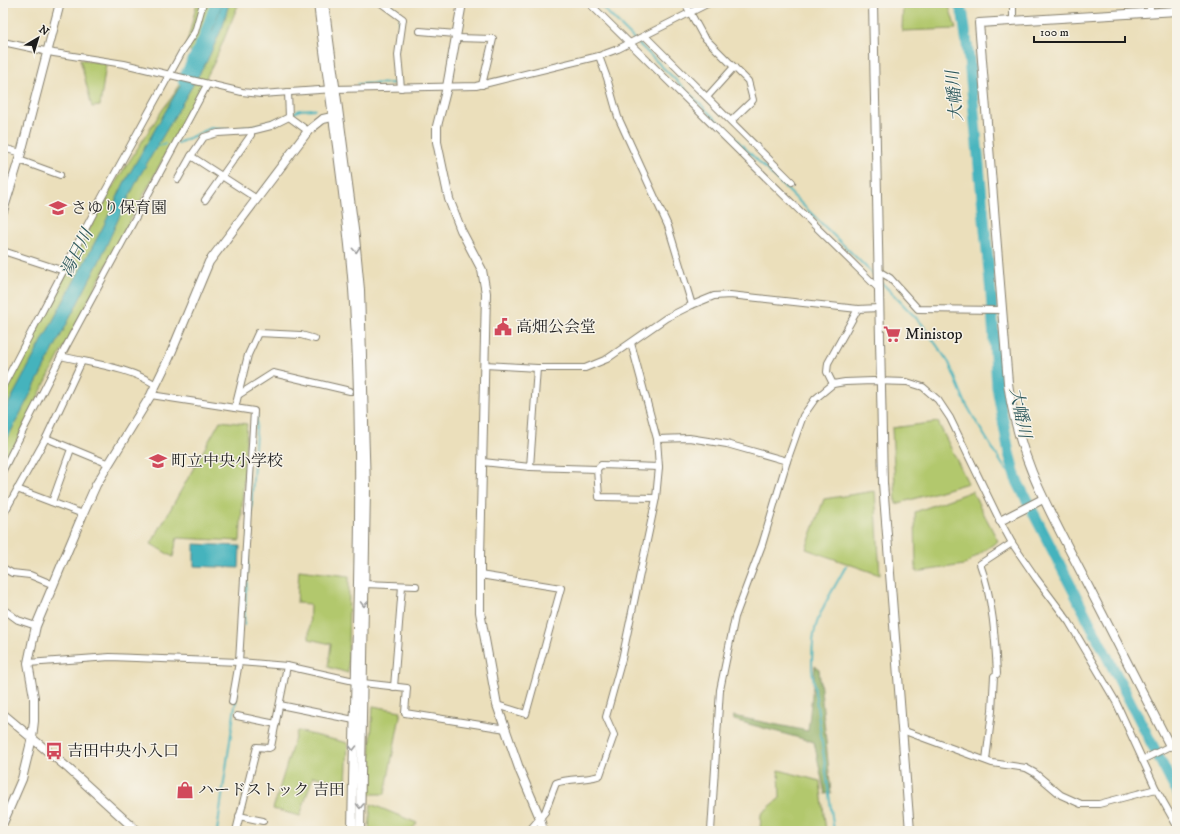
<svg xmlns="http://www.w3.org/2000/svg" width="1180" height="834" font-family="'IM FELL DW Pica','Noto Serif JP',serif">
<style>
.green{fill:#b2c86d;stroke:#677244}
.forest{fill:#8dac60;stroke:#54643e}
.water{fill:#44b3bd;stroke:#30686c}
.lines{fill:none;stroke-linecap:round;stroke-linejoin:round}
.stream{stroke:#44b3bd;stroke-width:2}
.river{stroke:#44b3bd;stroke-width:11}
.minor-casing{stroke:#847e6c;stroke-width:8}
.tertiary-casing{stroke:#847e6c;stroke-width:10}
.minor{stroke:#fff;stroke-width:6}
.tertiary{stroke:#fff;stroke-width:8}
.oneway{stroke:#999}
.labels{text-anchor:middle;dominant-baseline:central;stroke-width:3;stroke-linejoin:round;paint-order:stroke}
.poi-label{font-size:16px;fill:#1c1c1c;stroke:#f7f3e8;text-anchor:start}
.water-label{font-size:17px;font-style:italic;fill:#2c585c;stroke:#f7f3e8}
</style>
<rect width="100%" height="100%" fill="#f7f3e8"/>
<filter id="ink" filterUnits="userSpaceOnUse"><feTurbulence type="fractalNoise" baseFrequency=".025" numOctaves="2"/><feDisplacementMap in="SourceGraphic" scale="8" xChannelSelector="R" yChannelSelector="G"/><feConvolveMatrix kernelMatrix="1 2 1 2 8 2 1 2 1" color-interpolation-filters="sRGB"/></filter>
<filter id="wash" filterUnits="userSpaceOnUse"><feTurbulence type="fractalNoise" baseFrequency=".012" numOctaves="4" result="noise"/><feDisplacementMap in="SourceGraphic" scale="16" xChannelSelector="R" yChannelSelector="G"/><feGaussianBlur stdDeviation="0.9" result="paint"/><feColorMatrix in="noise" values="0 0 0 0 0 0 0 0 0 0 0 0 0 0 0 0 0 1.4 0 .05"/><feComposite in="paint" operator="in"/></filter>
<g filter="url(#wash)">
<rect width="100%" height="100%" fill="#ebdfbb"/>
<g class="green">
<polygon points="197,3 239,3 214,63 118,243 41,391 3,470 3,394 106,197 163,109 172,97 195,56 186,47"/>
<polygon points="903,3 948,3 956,29 902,31"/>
<polygon points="80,59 106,64 100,106 92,107"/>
<polygon points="220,421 247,424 240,541 177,538 173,557 151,544"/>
<polygon points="938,422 968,483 896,504 892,428"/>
<polygon points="875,491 880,575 806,549 824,499"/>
<polygon points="972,491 998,541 964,565 916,572 915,512"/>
<polygon points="299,570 349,576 348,673 328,667 331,644 309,639 310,604 297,603"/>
<polygon points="373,706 401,711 385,794 368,794"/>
<polygon points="297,731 348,743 346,784 313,776 300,816 273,809"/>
<polygon points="779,770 820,781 826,831 760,831 761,814 780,798"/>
<polygon points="371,804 417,823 411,831 369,831"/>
</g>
<polygon class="forest" points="815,666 819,669 831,793 825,794 814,742 734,720 733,716 808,731"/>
<g class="water">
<polygon points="222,3 229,3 223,26 207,61 139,177 121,213 100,260 3,447 3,414 103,227 124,183 213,29"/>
<polygon points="194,544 240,546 239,568 194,566"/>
</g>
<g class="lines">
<g class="stream">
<polyline points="387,3 400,13"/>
<polyline points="598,3 634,39"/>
<polyline points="637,42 876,277"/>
<polyline points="396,51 400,19"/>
<polyline points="358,84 399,83 398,81"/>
<polyline points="292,114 300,110 315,109"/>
<polyline points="236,129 259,125 279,119"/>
<polyline points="178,143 211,128 228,130"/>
<polyline points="155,147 165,144"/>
<polyline points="882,283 922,324 949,363 965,402 978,425 1004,467 1016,479"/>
<polyline points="244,625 257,415"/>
<polyline points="217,831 237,692"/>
<path d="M834,831L812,669C812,657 812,646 814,634C818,611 835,587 846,566"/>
</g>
<g class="river">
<polyline points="958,3 963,15 969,59 991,293 997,387 1009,453 1016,479 1177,793"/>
<polyline points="183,80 203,40 216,3"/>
</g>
</g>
</g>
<g filter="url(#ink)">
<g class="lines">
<g class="minor-casing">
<g id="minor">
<polyline points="381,3 403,19 398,55 401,88"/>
<polyline points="589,3 879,289"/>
<polyline points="685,3 703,36 748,81 753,100 731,121"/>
<polyline points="1013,3 1013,21"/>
<polyline points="1150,3 1150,12"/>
<polyline points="420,31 456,34"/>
<polyline points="645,36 792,182"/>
<polyline points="456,38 493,39 482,85"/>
<polyline points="3,42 54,53 124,64 242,92 261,94 334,89 476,86 599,56 618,49 709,3"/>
<polyline points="599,56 607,78 618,117 668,226 692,305"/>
<polyline points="288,92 289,117 308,131"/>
<polyline points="707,97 734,67"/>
<polyline points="3,148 21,153"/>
<polyline points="19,160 60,175"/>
<polyline points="178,179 191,156"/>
<polyline points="257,199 191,156 204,137 218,133 251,131 271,126 289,117"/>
<polyline points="205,200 251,135 251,131"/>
<polyline points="3,251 64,271"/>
<polyline points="880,272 890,278 918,309 1001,310"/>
<path d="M61,356C92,364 129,367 156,385"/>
<polyline points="485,365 537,368 585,368 607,359 666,318 692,305 714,296 730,295 858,309 879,308"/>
<polyline points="833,384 827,372 828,363 858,309"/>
<polyline points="3,386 102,197 183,50 195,32 203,3"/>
<polyline points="240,394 273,373 350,391"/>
<polyline points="151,395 254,411 239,662 232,702"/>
<polyline points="235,408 248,355 258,333 301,335 315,339"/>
<polyline points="46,438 109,464"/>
<polyline points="657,439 689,438 727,444 787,461"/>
<polyline points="483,462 530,467 597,469 601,465 659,467"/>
<polyline points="530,467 537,368"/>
<polyline points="597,469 599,497 656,498"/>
<polyline points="3,470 61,356 207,85"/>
<polyline points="17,489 83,514"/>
<polyline points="52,502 71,449"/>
<polyline points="3,515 46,438 82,361"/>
<polyline points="3,568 12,573 30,575 54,585"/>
<polyline points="480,575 561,588 526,714 497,705"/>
<polyline points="364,584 416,586"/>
<polyline points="3,609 18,620 36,626"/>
<polyline points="28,663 110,657 239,662 287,666 363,683 407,688 405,713 506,729"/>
<polyline points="394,687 402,586"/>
<polyline points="280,705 354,720"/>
<polyline points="237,716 276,724"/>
<polyline points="902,730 992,763 1026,768 1035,773 1061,795 1081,804 1099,804 1156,789"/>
<path d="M986,760L992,711L994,676L997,674C995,636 993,599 980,564L1012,543"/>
<polyline points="1142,760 1170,746"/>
<polyline points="239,816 263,821"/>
<polyline points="236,831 257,747 269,748 271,747 287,666"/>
<path d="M529,831L545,812L556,783C568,778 594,780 600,775L614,735L606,717L622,659L656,498L659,467L657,439L631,343"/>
<polyline points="711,831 720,690 735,617 762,545 787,461 803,416 815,399 833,384 845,382 873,381 907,382 923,387 938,400 950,418 1000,521 1012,543 1036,578 1069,622 1116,702 1156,789 1177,826"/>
</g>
</g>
<g class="tertiary-casing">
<g id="tertiary">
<path d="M318,3C329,98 346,193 353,289C366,469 355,651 352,831"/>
<polyline points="324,3 355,237 360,290 366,488 360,831"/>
<polyline points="462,3 447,87 437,126 437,142 449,199 461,230 482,270 486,293 480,557 480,612 497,705 520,771 540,818 543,831"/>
<polyline points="873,3 883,483 910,831"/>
<path d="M1177,11L979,23L1008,383C1017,456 1050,512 1083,576C1112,633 1141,689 1170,746L1177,744"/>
<polyline points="3,211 21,153 60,3"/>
<polyline points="1000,521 1043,499"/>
<polyline points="3,714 69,769 137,831"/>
<polyline points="3,823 22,779 32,738 34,721 34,697 28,663 32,644 36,626 83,514 96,485 151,395 169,358 209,262 308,131 323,119 332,117"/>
</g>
</g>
<use href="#minor" class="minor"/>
<use href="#tertiary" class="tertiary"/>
</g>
<defs><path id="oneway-chevron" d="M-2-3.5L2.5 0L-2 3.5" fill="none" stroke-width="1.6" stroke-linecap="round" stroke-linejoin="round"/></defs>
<g class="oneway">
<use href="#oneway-chevron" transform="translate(356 250) rotate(85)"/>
<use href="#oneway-chevron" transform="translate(364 604) rotate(91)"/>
<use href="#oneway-chevron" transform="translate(353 748) rotate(91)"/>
<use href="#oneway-chevron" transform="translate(360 806) rotate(91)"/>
</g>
</g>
<defs>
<g id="school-bare" transform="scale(1.38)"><path d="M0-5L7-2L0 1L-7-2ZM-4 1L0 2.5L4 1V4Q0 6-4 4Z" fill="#d1495b" stroke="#f7f3e8" stroke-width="2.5" paint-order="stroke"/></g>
<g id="civic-bare" transform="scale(1.38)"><path d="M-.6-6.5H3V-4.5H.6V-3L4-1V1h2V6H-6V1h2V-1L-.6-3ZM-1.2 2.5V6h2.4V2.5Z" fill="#d1495b" stroke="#f7f3e8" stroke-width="2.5" paint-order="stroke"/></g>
<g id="supermarket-bare" transform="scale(1.38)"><path d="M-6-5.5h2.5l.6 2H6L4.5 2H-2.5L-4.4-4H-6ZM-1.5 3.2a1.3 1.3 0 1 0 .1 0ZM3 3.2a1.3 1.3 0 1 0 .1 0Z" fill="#d1495b" stroke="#f7f3e8" stroke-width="2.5" paint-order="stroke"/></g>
<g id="bus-bare" transform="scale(1.38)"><path d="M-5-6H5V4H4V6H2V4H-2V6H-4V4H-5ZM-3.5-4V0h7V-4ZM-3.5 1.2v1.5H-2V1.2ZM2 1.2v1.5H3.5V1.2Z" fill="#d1495b" stroke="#f7f3e8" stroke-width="2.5" paint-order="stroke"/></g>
<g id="shop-bare" transform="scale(1.38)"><path d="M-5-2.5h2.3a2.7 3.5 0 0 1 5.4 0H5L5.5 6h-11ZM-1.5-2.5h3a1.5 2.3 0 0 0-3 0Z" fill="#d1495b" stroke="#f7f3e8" stroke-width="2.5" paint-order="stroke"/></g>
</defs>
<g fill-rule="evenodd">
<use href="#school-bare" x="58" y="208"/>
<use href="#civic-bare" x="503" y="327"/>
<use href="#supermarket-bare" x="892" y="334"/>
<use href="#school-bare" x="158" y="461"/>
<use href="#bus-bare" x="54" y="751"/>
<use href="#shop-bare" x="185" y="790"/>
</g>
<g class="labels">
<g class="poi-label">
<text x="71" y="208">さゆり保育園</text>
<text x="516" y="327">高畑公会堂</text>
<text x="905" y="334">Ministop</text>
<text x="171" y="461">町立中央小学校</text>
<text x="67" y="751">吉田中央小入口</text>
<text x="198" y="790">ハードストック 吉田</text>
</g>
<g class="water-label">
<text transform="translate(955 96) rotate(-95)">大幡川</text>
<text transform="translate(77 253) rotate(-63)">湯日川</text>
<text transform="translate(1020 413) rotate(79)">大幡川</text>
</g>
</g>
<rect width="1180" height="834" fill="none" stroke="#f7f3e8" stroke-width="16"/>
<g transform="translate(38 38) rotate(38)" stroke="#f7f3e8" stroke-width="3" paint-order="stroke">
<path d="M0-3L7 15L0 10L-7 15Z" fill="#1c1c1c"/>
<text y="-6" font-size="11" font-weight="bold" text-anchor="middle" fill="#1c1c1c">N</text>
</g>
<path d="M1034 36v6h91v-6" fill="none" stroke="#1c1c1c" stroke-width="2"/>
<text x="1040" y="36" font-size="12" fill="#1c1c1c" stroke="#f7f3e8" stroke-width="3" paint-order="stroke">100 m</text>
</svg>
